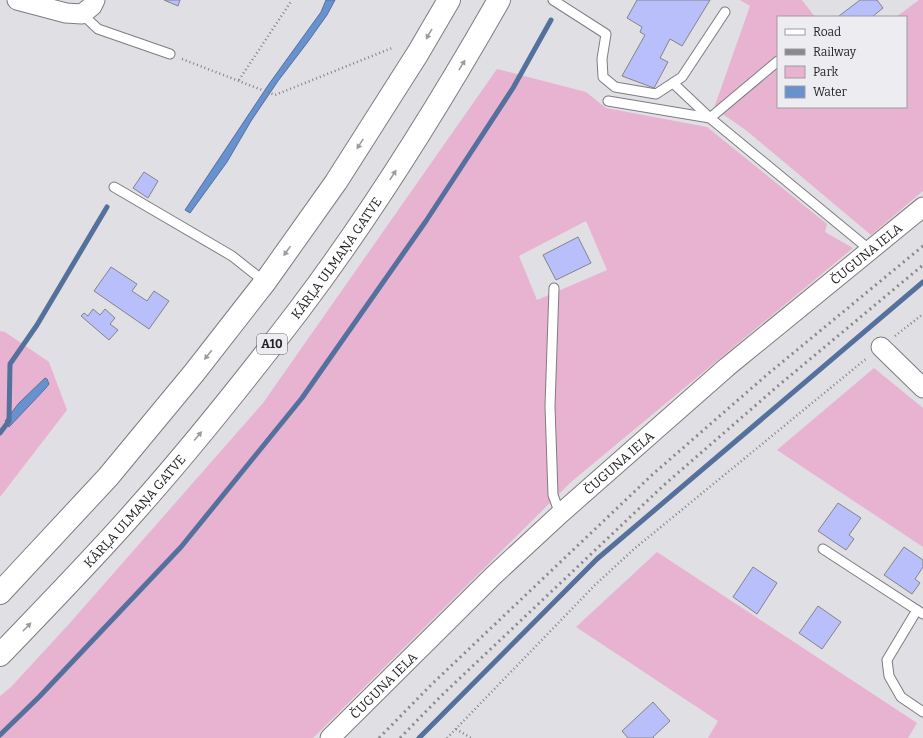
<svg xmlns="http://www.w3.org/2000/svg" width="923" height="738" font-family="Bitter,serif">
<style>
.green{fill:#e8b3d1;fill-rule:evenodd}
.water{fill:#6891cf;stroke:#54709c}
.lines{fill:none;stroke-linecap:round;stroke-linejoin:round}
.stream{stroke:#54709c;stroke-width:5}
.building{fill:#b9bffa;stroke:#848488}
.lane-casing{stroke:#7e7c80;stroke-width:11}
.street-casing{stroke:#7e7c80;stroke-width:21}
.highway-casing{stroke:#7e7c80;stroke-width:24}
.path{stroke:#818083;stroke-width:2.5;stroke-dasharray:1 3;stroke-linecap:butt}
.lane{stroke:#fff;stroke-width:9}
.street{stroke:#fff;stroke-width:19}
.highway{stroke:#fff;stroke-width:22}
.rail{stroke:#8a898c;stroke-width:3;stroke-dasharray:2 4;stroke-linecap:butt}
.oneway{fill:#9c9c9d}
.labels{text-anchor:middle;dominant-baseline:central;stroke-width:3;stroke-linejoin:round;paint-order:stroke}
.shield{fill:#edecf0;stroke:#605f62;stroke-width:1}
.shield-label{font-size:12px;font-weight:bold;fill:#242325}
.street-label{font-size:13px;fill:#242325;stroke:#edecf0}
</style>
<rect width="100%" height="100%" fill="#e0dfe3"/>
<g class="green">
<polygon points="740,0 802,0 815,17 778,17 778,107 906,107 906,17 896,17 919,0 923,0 923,191 871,235 747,131 714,108 750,6"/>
<path d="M497,69L586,92L606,108L707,127L827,224L825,232L853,248L571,482L313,738H0V696L11,687L69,624L263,403ZM586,221L607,270L537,300L519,256Z"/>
<polygon points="0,331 5,332 49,362 67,410 0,497"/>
<polygon points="874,368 923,408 923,547 777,450"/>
<polygon points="657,552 917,723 908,738 708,738 718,721 576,627"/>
</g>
<g class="water">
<polygon points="326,0 335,0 327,15 307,43 278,81 251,121 227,162 190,213 185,210 269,84 321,12"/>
<polygon points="45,378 47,379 49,384 45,389 9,427 5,421 19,403"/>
</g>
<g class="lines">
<g class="stream">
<polyline points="0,433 9,421 10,364 37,325 107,207"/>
<polyline points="0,735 39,697 181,547 302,398 426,221 513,88 551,20"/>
<polyline points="419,738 597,559 923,282"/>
</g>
</g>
<g class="building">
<polygon points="164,0 180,0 178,6"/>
<polygon points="637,0 710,0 682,46 670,39 660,58 668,62 654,88 622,76 645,35 640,32 642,27 627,18"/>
<polygon points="860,0 877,0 883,8 872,17 840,17 839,16"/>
<polygon points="144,172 158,181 148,198 133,188"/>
<polygon points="578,237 591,263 556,280 543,255"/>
<polygon points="111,267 137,284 132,291 147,301 154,291 169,301 149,329 94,291"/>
<polygon points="93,309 100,315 105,309 115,318 110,324 118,330 109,340 81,316 84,313 88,316"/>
<polygon points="838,503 861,518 849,535 854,539 846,550 818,531"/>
<polygon points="904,547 923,560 923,567 915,579 920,583 912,594 884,575"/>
<polygon points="753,567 777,583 757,614 733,597"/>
<polygon points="818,606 841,622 822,649 799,633"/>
<polygon points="653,702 670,721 653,737 654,738 628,738 622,731"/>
</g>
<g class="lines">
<g class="lane-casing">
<g id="lane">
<polyline points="553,0 606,34 602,59 603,77 615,87 656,94 682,77 725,12"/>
<polyline points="82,14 98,29 170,54"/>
<polyline points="673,83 710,118 870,250"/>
<polyline points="608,101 710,118 778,61"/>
<polyline points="114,187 232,256 265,282"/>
<polyline points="554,288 550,406 553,495 560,514"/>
<polyline points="823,549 923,614"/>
<polyline points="917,610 887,660 889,676 901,697 923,712"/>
</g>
</g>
<g class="street-casing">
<g id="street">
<polyline points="17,0 66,13 82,14 92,6 95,0"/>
<polyline points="881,347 923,388"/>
<path id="s1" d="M330,738L493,576L560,514L727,367L923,207"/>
</g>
</g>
<g class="highway-casing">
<g id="highway">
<polyline points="0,593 108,477 194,373 265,282 336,182 418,53 449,0"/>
<path id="s2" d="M0,655C46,607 93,559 136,510C193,446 247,378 299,310C373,212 438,107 499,0"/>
</g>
</g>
<g class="path">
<polyline points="182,59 275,95 392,48"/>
<polyline points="239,80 292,0"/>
<polyline points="895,336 923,314"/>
<polyline points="456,729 471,738"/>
<polyline points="447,738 595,585 634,549 867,358"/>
</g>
<use href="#lane" class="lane"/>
<use href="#street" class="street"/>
<use href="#highway" class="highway"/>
<g class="rail">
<polyline points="379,738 431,685 653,474 769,373 923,246"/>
<polyline points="400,738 441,696 664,485 779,385 923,265"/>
</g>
</g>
<defs><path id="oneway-solid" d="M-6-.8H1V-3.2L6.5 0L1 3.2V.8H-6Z"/></defs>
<g class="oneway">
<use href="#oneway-solid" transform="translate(429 34) rotate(120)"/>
<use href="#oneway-solid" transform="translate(462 65) rotate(-59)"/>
<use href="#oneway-solid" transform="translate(360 144) rotate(122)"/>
<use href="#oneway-solid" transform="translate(393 175) rotate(-57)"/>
<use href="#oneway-solid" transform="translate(287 251) rotate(125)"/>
<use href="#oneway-solid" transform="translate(208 355) rotate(128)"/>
<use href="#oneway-solid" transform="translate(198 436) rotate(-50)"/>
<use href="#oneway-solid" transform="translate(27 627) rotate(-46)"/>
</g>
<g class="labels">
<rect class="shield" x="257" y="334" width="30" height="20" rx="3"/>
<g class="shield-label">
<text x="272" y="344">A10</text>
</g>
<g class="street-label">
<text stroke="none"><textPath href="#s1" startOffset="723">ČUGUNA IELA</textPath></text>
<text stroke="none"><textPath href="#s2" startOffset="521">KĀRĻA ULMAŅA GATVE</textPath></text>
<text stroke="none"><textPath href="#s1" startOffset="399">ČUGUNA IELA</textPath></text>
<text stroke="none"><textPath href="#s2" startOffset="197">KĀRĻA ULMAŅA GATVE</textPath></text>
<text stroke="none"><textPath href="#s1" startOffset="75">ČUGUNA IELA</textPath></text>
</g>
</g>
<rect x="777" y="16" width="130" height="92" fill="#edecf0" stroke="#9d9c9f"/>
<rect x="785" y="29" width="20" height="6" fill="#ffffff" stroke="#9d9c9f"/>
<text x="813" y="36" font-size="12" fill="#242325">Road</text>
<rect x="785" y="49" width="20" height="6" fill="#8a898c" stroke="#9d9c9f"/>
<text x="813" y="56" font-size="12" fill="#242325">Railway</text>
<rect x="785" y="66" width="20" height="12" fill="#e8b3d1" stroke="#9d9c9f"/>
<text x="813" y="76" font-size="12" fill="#242325">Park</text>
<rect x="785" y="86" width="20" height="12" fill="#6891cf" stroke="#9d9c9f"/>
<text x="813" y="96" font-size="12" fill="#242325">Water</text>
</svg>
